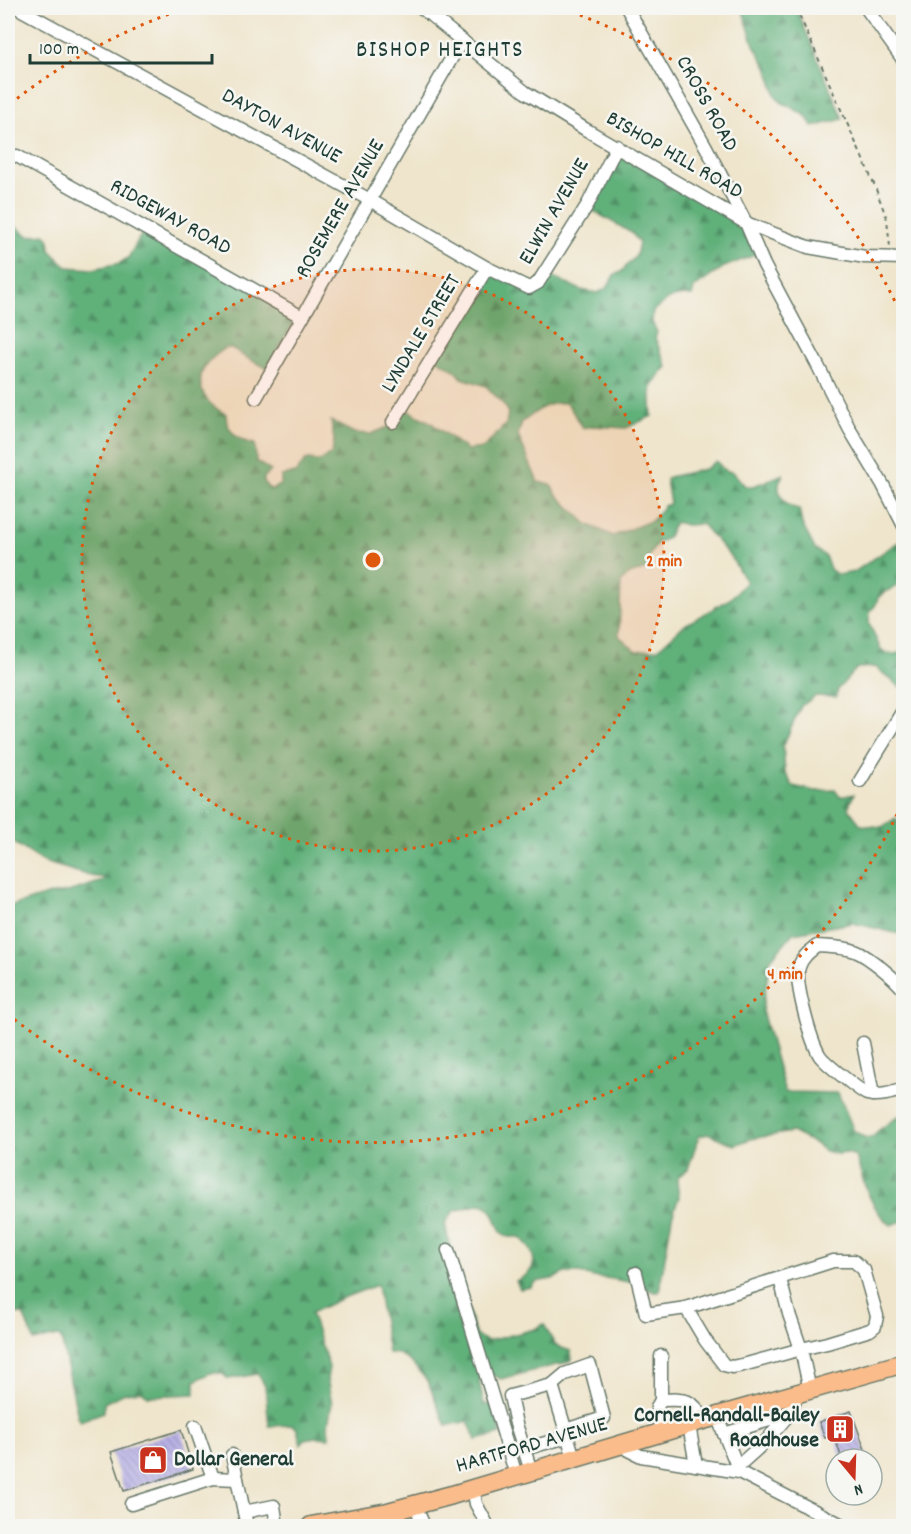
<svg xmlns="http://www.w3.org/2000/svg" width="911" height="1534" font-family="Dekko,sans-serif">
<style>
.forest{fill:url(#forest-firs);stroke:#407657;stroke-width:1.5;fill-rule:evenodd}
.building{fill:url(#building-back-hatch)}
.lines{fill:none;stroke-linecap:round;stroke-linejoin:round}
.minor-casing{stroke:#687869;stroke-width:15}
.highway-casing{stroke:#687869;stroke-width:21}
.path{stroke:#687869;stroke-width:2;stroke-dasharray:4.5 4.5;stroke-linecap:butt}
.minor{stroke:#fff;stroke-width:12}
.highway{stroke:#f9bc8a;stroke-width:18}
.ring{fill:none;stroke:#de580e;stroke-width:3;stroke-dasharray:3 6}
.labels{text-anchor:middle;dominant-baseline:central;stroke-width:5;stroke-linejoin:round;paint-order:stroke}
.street-label{font-size:22px;fill:#1f3d34;stroke:#f6f6f2}
.poi-label{font-size:22px;font-weight:bold;fill:#1f3d34;stroke:#f6f6f2;text-anchor:end}
.neighbourhood-label{font-size:24px;letter-spacing:1.5px;fill:#1f3d34;stroke:#f6f6f2}
.centre{fill:#de580e;stroke:#f6f6f2;stroke-width:3}
.ring-label{font-size:18px;text-anchor:middle;font-weight:bold;fill:#de580e;stroke:#f6f6f2;stroke-width:5;stroke-linejoin:round;paint-order:stroke}
</style>
<defs>
<pattern id="forest-firs" width="22" height="20" patternUnits="userSpaceOnUse" patternTransform="scale(1.5)"><rect width="22" height="20" fill="#61b07a"/><path d="M5 1l3.5 6h-7zM16 11l3.5 6h-7z" fill="#4f9065"/></pattern>
<pattern id="building-back-hatch" width="6" height="6" patternUnits="userSpaceOnUse" patternTransform="scale(1.5)"><rect width="6" height="6" fill="#b7b0e5"/><path d="M-1 5l2 2M0 0l6 6M5-1l2 2" fill="none" stroke="#9490ba"/></pattern>
</defs>
<rect width="100%" height="100%" fill="#f6f6f2"/>
<filter id="ink" filterUnits="userSpaceOnUse"><feTurbulence type="fractalNoise" baseFrequency=".0167" numOctaves="2"/><feDisplacementMap in="SourceGraphic" scale="12" xChannelSelector="R" yChannelSelector="G"/><feConvolveMatrix kernelMatrix="1 2 1 2 8 2 1 2 1" color-interpolation-filters="sRGB"/></filter>
<filter id="wash" filterUnits="userSpaceOnUse"><feTurbulence type="fractalNoise" baseFrequency=".008" numOctaves="4" result="noise"/><feDisplacementMap in="SourceGraphic" scale="24" xChannelSelector="R" yChannelSelector="G"/><feGaussianBlur stdDeviation="1.35" result="paint"/><feColorMatrix in="noise" values="0 0 0 0 0 0 0 0 0 0 0 0 0 0 0 0 0 1.4 0 .05"/><feComposite in="paint" operator="in"/></filter>
<g filter="url(#wash)">
<rect width="100%" height="100%" fill="#efe5cc"/>
<g class="forest">
<polygon points="742,8 796,8 843,119 813,127 805,115 781,102 776,96 767,67 754,45"/>
<path d="M616,149L746,223L757,254L724,267L694,288L692,296C672,293 668,300 653,311L652,322L657,332L655,338L667,367C648,386 650,390 652,416L626,428L594,426L583,428L567,403C546,401 538,411 522,422L518,435L538,482L551,485L556,494L587,524L613,536L653,520L664,506L670,504L666,479L669,477L705,469L716,461L724,470L734,473L744,485L751,487L784,474C783,474 779,482 779,483C777,496 787,507 799,509L802,524L815,549L825,556L830,569L838,575L854,572L903,539V583L883,593L878,598L875,606L870,611L869,623L881,650L887,653L895,654L903,652V689L875,667L857,668L838,689L836,697L816,696L801,706L783,746L785,773L793,786L815,791L835,790L840,797L854,794L848,808L861,825L882,827L896,818L899,826L903,831V949H902L900,934L853,923L793,933L770,960L762,1011L785,1092L838,1093L854,1131L866,1138L874,1136L879,1130L903,1113V1139L900,1150L903,1163V1221L891,1225C871,1211 862,1179 856,1156L847,1153L837,1154L825,1151L816,1144L792,1132L750,1139L735,1145L709,1134L699,1136L688,1169L679,1176L677,1182L679,1197L672,1217L659,1292H654L635,1283L606,1278L593,1277L580,1273H565L552,1279L535,1282L531,1287L520,1289L516,1281C540,1270 538,1254 520,1237H508L501,1232L493,1213L488,1207L481,1204L454,1211L445,1223L450,1249L476,1336L488,1341L535,1329L544,1324C553,1340 551,1346 571,1351L572,1360L561,1365L560,1364L501,1379L492,1375L479,1381L484,1404L493,1405L501,1434L476,1440L468,1421L446,1426L428,1382L413,1364L399,1354L388,1353L377,1285L340,1299L311,1313L329,1367L327,1379L332,1403L328,1425L329,1438L316,1437L305,1439L301,1445L297,1429L293,1425L269,1426L265,1386L258,1374L228,1379L222,1373H210L195,1381V1394L148,1396L141,1391L125,1393L104,1403V1412L80,1421L78,1417L61,1338L58,1336L34,1341L23,1314L8,1313V907L47,895L68,892L103,881L105,878L91,876L44,862L8,839V221L29,236L44,234L49,238L50,250L67,267L93,269L120,263L128,258L144,230L298,315L267,368C259,364 250,360 242,355C238,353 235,349 231,348C224,347 220,352 215,356C190,375 200,402 226,414C226,431 239,442 255,444L256,461L271,471L264,477V482L268,488L273,489L281,484V476L295,473L306,460L320,461L332,453L334,440L331,421L354,433L371,434L393,425L405,409L430,422L467,450L483,448L506,424L508,411L504,405L486,386L462,378L456,371L435,358L487,270L528,289L546,274L581,290L598,293L607,288L614,275L621,272L636,256L639,243L632,233L588,208ZM675,522L686,525L702,524L731,557L746,582L730,599L683,626L658,649L636,651L619,636L621,582L629,574L648,569L649,556L657,543L667,538Z"/>
</g>
<g id="blocks">
<g class="building">
<polygon points="851,1411 867,1455 855,1459 842,1459 834,1435 825,1438 819,1422"/>
<polygon points="181,1430 193,1469 124,1491 111,1452"/>
</g>
</g>
</g>
<g filter="url(#ink)">
<use href="#blocks" fill-opacity="0" stroke="#687869" stroke-width="1.5"/>
<g class="lines">
<g class="minor-casing">
<g id="minor">
<polyline points="18,8 370,200 487,268 529,288 538,283 588,204 617,146"/>
<polyline points="422,8 525,92 585,129 746,223 764,265 818,366 850,430 883,485 904,526"/>
<polyline points="627,8 706,147 746,223 808,247 865,257 904,258"/>
<polyline points="866,8 904,61"/>
<polyline points="17,156 302,317"/>
<polyline points="256,398 462,40"/>
<polyline points="393,422 487,268"/>
<polyline points="860,781 904,709"/>
<path d="M904,990C895,978 868,956 855,951C844,947 828,947 817,946C809,952 802,957 799,967C794,982 811,1042 820,1056C825,1063 860,1091 867,1094C879,1097 892,1093 904,1089"/>
<polyline points="863,1043 873,1095"/>
<polyline points="448,1250 516,1475"/>
<polyline points="636,1273 646,1314 686,1308 705,1340 724,1365 732,1367 743,1365 801,1349 810,1390"/>
<polyline points="686,1308 833,1261 854,1261 864,1270 877,1316 875,1326 870,1330 827,1343 801,1349 789,1314 780,1279"/>
<polyline points="552,1385 574,1458"/>
<polyline points="661,1400 661,1356"/>
<polyline points="717,1416 739,1471"/>
<polyline points="689,1425 696,1465"/>
<polyline points="195,1426 213,1478"/>
<path d="M661,1434L657,1407L661,1400C684,1399 693,1398 704,1420"/>
<polyline points="724,1434 789,1414"/>
<polyline points="619,1445 641,1456 739,1472 844,1526"/>
<polyline points="524,1449 567,1437"/>
<polyline points="232,1455 247,1526"/>
<polyline points="737,1467 767,1440 790,1413 798,1393"/>
<polyline points="531,1471 516,1424 510,1396 552,1385 565,1374 590,1365 604,1418 565,1430"/>
<polyline points="473,1488 476,1504 488,1526"/>
<polyline points="131,1504 213,1478 237,1479"/>
<polyline points="415,1505 424,1526"/>
<polyline points="244,1512 274,1506 277,1526"/>
</g>
</g>
<g class="highway-casing">
<polyline id="highway" points="311,1526 388,1512 452,1495 700,1421 904,1363"/>
</g>
<polyline class="path" points="796,8 874,184 887,219 890,247"/>
<use href="#minor" class="minor"/>
<use href="#highway" class="highway"/>
</g>
</g>
<circle cx="373" cy="560" r="291" fill="#de580e" fill-opacity=".12"/>
<g class="ring">
<circle cx="373" cy="560" r="291"/>
<path d="M901 806A583 583 0 0 1 10 1016M10 104A583 583 0 0 1 183 9M563 9A583 583 0 0 1 901 314"/>
</g>
<defs>
<g id="building-square" transform="scale(1.5)"><rect x="-9" y="-9" width="18" height="18" rx="4" fill="#c8321e" stroke="#f6f6f2"/><path d="M-4-6H4V6H1V3H-1V6H-4ZM-2.5-4.3h1.7v1.8h-1.7ZM.8-4.3h1.7v1.8H.8ZM-2.5-1h1.7V.8h-1.7ZM.8-1h1.7V.8H.8Z" fill="#fff"/></g>
<g id="shop-square" transform="scale(1.5)"><rect x="-9" y="-9" width="18" height="18" rx="4" fill="#c8321e" stroke="#f6f6f2"/><path d="M-5-2.5h2.3a2.7 3.5 0 0 1 5.4 0H5L5.5 6h-11ZM-1.5-2.5h3a1.5 2.3 0 0 0-3 0Z" fill="#fff"/></g>
</defs>
<g fill-rule="evenodd">
<use href="#building-square" x="840" y="1429"/>
<use href="#shop-square" x="153" y="1460"/>
</g>
<g class="labels">
<g class="street-label">
<text transform="translate(706 104) rotate(61)">CROSS ROAD</text>
<text transform="translate(281 127) rotate(29)">DAYTON AVENUE</text>
<text transform="translate(674 156) rotate(30)">BISHOP HILL ROAD</text>
<text transform="translate(341 209) rotate(-60)">ROSEMERE AVENUE</text>
<text transform="translate(555 212) rotate(-60)">ELWIN AVENUE</text>
<text transform="translate(170 218) rotate(29)">RIDGEWAY ROAD</text>
<text transform="translate(422 334) rotate(-59)">LYNDALE STREET</text>
<text transform="translate(532 1446) rotate(-16)">HARTFORD AVENUE</text>
</g>
<g class="poi-label">
<text x="819" y="1416">Cornell-Randall-Bailey<tspan x="819" dy="25">Roadhouse</tspan></text>
<text x="174" y="1460" text-anchor="start">Dollar General</text>
</g>
<g class="neighbourhood-label">
<text x="440" y="51">BISHOP HEIGHTS</text>
</g>
</g>
<circle cx="373" cy="560" r="9" class="centre"/>
<g class="ring-label">
<text x="664" y="566">2 min</text>
<text x="785" y="979">4 min</text>
</g>
<rect width="911" height="1534" fill="none" stroke="#f6f6f2" stroke-width="30"/>
<g transform="translate(854 1477) rotate(161)"><circle r="28" fill="#f6f6f2" stroke="#a0aca6" stroke-width="1.5"/>
<path d="M0-4.5L10 22L0 15L-10 22Z" fill="#c8321e"/>
<text y="-9" font-size="16" font-weight="bold" text-anchor="middle" fill="#1f3d34">N</text>
</g>
<path d="M30 54v9h182v-9" fill="none" stroke="#1f3d34" stroke-width="3"/>
<text x="39" y="54" font-size="18" fill="#1f3d34" stroke="#f6f6f2" stroke-width="4.5" paint-order="stroke">100 m</text>
</svg>
